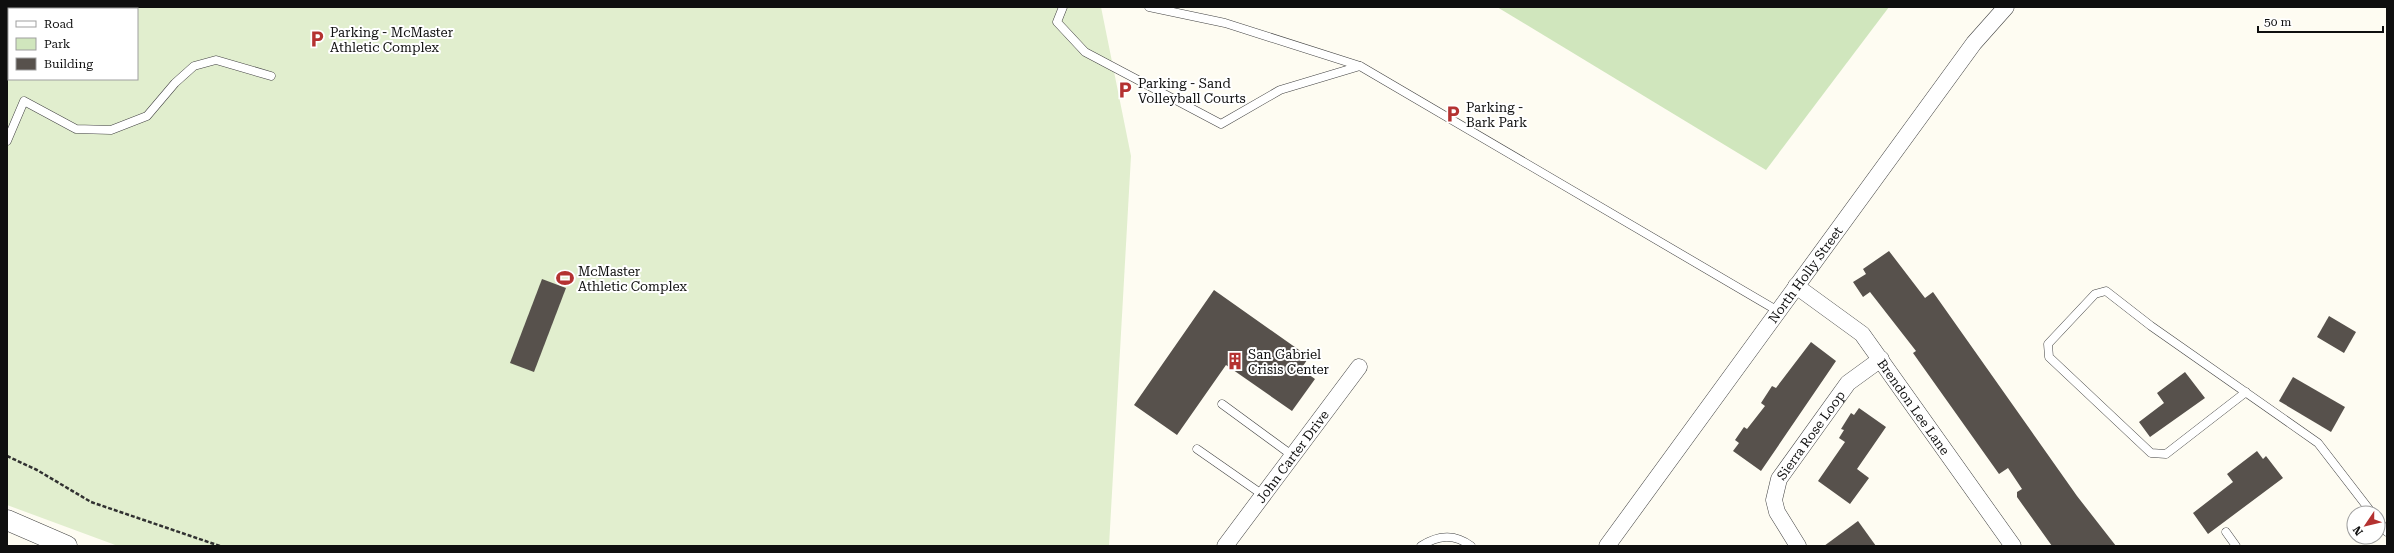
<svg xmlns="http://www.w3.org/2000/svg" width="2394" height="553" font-family="'Roboto Serif',serif">
<style>
.green{fill:#d0e6bd}
.pitch{fill:#e1eece;fill-rule:evenodd}
.building{fill:#57514c}
.lines{fill:none;stroke-linecap:round;stroke-linejoin:round}
.service-casing{stroke:#424242;stroke-width:9}
.minor-casing{stroke:#424242;stroke-width:17}
.tertiary-casing{stroke:#424242;stroke-width:21}
.path{stroke:#313131;stroke-width:2.5;stroke-dasharray:4 2;stroke-linecap:butt}
.service{stroke:#fff;stroke-width:8}
.minor{stroke:#fff;stroke-width:16}
.tertiary{stroke:#fff;stroke-width:20}
.labels{text-anchor:middle;dominant-baseline:central;stroke-width:4;stroke-linejoin:round;paint-order:stroke}
.poi-label{font-size:13px;fill:#0f0f0f;stroke:#fff;text-anchor:start}
.street-label{font-size:13px;fill:#0f0f0f;stroke:#fff}
</style>
<rect width="100%" height="100%" fill="#fefcf2"/>
<polygon class="green" points="1497,7 1889,7 1766,170"/>
<path class="pitch" d="M7,7H1101L1131,156L1109,546H118L7,505ZM9,9H137V79H9Z"/>
<g class="building">
<polygon points="1889,251 1925,298 1933,292 2077,496 2116,546 2052,546 2017,497 2017,492 2022,489 2008,468 1999,474 1913,353 1916,351 1870,292 1863,297 1853,282 1866,274 1863,269"/>
<polygon points="542,279 566,288 534,372 510,363"/>
<polygon points="1214,290 1309,357 1301,369 1315,379 1292,411 1226,365 1177,435 1134,405"/>
<polygon points="2329,316 2356,332 2344,353 2317,337"/>
<polygon points="1811,342 1836,361 1761,471 1733,451 1739,443 1735,440 1744,427 1747,429 1765,406 1761,403 1772,386 1776,388"/>
<polygon points="2185,372 2205,398 2150,437 2139,422 2164,403 2157,393"/>
<polygon points="2293,377 2345,407 2331,432 2279,401"/>
<polygon points="1859,408 1886,427 1857,469 1869,478 1850,504 1818,481 1845,442 1839,438 1844,430 1841,429 1851,413 1854,415"/>
<polygon points="2257,451 2263,459 2266,456 2283,478 2208,534 2193,513 2233,482 2227,474"/>
<polygon points="1858,521 1876,546 1824,546"/>
</g>
<g class="lines">
<g class="service-casing">
<g id="service">
<polyline points="1063,7 1057,22 1085,52 1221,124 1280,90 1360,66"/>
<polyline points="1149,7 1225,23 1360,66 1778,311"/>
<polyline points="7,141 24,101 76,129 111,130 147,116 175,83 194,66 216,60 271,76"/>
<polyline points="2246,392 2166,454 2151,453 2049,357 2048,344 2095,294 2106,291 2151,326 2318,443 2372,513"/>
<polyline points="1222,404 1293,456"/>
<polyline points="1197,449 1263,495"/>
<polyline points="2378,520 2387,532"/>
<polyline points="2226,532 2236,546"/>
<path d="M1421,546C1438,535 1454,533 1471,546"/>
</g>
</g>
<g class="minor-casing">
<g id="minor">
<path id="s1" d="M1796,286L1862,334L2013,546"/>
<path id="s2" d="M1225,546L1359,367"/>
<path id="s3" d="M1607,546L1974,43L2006,7"/>
<path id="s4" d="M1798,546L1777,512L1774,500L1779,479L1848,383L1881,359"/>
</g>
</g>
<g class="tertiary-casing">
<polyline id="tertiary" points="7,520 67,546"/>
</g>
<polyline class="path" points="7,456 37,470 91,502 220,546"/>
<use href="#service" class="service"/>
<use href="#minor" class="minor"/>
<use href="#tertiary" class="tertiary"/>
</g>
<defs>
<g id="parking-bare" transform="scale(1.38)"><path d="M-3.5-5.5H1a3.5 3.5 0 0 1 0 7H-1V5.5H-3.5ZM-1-3.4V-.6H.8a1.4 1.4 0 0 0 0-2.8Z" fill="#b43231" stroke="#fff" stroke-width="2.5" paint-order="stroke"/></g>
<g id="stadium-bare" transform="scale(1.38)"><path d="M0-5a6.5 5 0 1 0 0 10a6.5 5 0 1 0 0-10ZM-3.5-1.8h7v3.6h-7Z" fill="#b43231" stroke="#fff" stroke-width="2.5" paint-order="stroke"/></g>
<g id="building-bare" transform="scale(1.38)"><path d="M-4-6H4V6H1V3H-1V6H-4ZM-2.5-4.3h1.7v1.8h-1.7ZM.8-4.3h1.7v1.8H.8ZM-2.5-1h1.7V.8h-1.7ZM.8-1h1.7V.8H.8Z" fill="#b43231" stroke="#fff" stroke-width="2.5" paint-order="stroke"/></g>
</defs>
<g fill-rule="evenodd">
<use href="#parking-bare" x="317" y="39"/>
<use href="#parking-bare" x="1125" y="90"/>
<use href="#parking-bare" x="1453" y="114"/>
<use href="#stadium-bare" x="565" y="278"/>
<use href="#building-bare" x="1235" y="361"/>
</g>
<g class="labels">
<g class="poi-label">
<text x="330" y="32">Parking - McMaster<tspan x="330" dy="15">Athletic Complex</tspan></text>
<text x="1138" y="83">Parking - Sand<tspan x="1138" dy="15">Volleyball Courts</tspan></text>
<text x="1466" y="107">Parking -<tspan x="1466" dy="15">Bark Park</tspan></text>
<text x="578" y="271">McMaster<tspan x="578" dy="15">Athletic Complex</tspan></text>
<text x="1248" y="354">San Gabriel<tspan x="1248" dy="15">Crisis Center</tspan></text>
</g>
<g class="street-label">
<text stroke="none"><textPath href="#s3" startOffset="336">North Holly Street</textPath></text>
<text stroke="none"><textPath href="#s1" startOffset="171">Brendon Lee Lane</textPath></text>
<text stroke="none"><textPath href="#s4" startOffset="128">Sierra Rose Loop</textPath></text>
<text stroke="none"><textPath href="#s2" startOffset="112">John Carter Drive</textPath></text>
</g>
</g>
<rect width="2394" height="553" fill="none" stroke="#0f0f0f" stroke-width="16"/>
<rect x="8" y="8" width="130" height="72" fill="#ffffff" stroke="#9f9f9f"/>
<rect x="16" y="21" width="20" height="6" fill="#ffffff" stroke="#9f9f9f"/>
<text x="44" y="28" font-size="12" fill="#0f0f0f">Road</text>
<rect x="16" y="38" width="20" height="12" fill="#d0e6bd" stroke="#9f9f9f"/>
<text x="44" y="48" font-size="12" fill="#0f0f0f">Park</text>
<rect x="16" y="58" width="20" height="12" fill="#57514c" stroke="#9f9f9f"/>
<text x="44" y="68" font-size="12" fill="#0f0f0f">Building</text>
<g transform="translate(2366 525) rotate(235)"><circle r="19" fill="#ffffff" stroke="#9f9f9f"/>
<path d="M0-3L7 15L0 10L-7 15Z" fill="#b43231"/>
<text y="-6" font-size="11" font-weight="bold" text-anchor="middle" fill="#0f0f0f">N</text>
</g>
<path d="M2258 26v6h125v-6" fill="none" stroke="#0f0f0f" stroke-width="2"/>
<text x="2264" y="26" font-size="12" fill="#0f0f0f" stroke="#ffffff" stroke-width="3" paint-order="stroke">50 m</text>
</svg>
